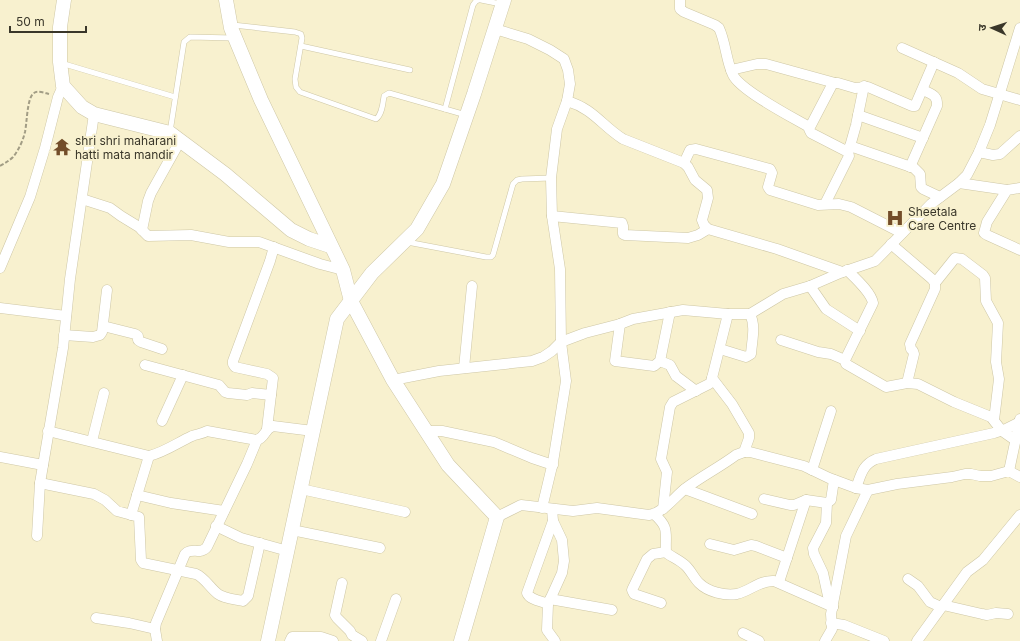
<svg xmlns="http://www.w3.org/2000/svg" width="1020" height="641" font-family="Inter,'Noto Sans Devanagari',sans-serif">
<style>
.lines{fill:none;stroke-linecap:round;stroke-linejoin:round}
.lane-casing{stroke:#cec7a6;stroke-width:6}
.street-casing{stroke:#cec7a6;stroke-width:11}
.secondary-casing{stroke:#cec7a6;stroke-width:15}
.path{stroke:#a29d85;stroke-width:2;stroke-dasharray:4 2;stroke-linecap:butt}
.lane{stroke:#fff;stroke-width:5}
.street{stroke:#fff;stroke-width:10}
.secondary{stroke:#fff;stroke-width:14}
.labels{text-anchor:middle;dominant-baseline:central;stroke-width:4;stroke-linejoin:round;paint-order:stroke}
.poi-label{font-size:12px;fill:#3a372a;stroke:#f8f1cf;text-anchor:start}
</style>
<rect width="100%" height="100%" fill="#f8f1cf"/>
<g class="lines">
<g class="lane-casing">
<g id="lane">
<polyline points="481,0 501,4"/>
<path d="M233,25L295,32L301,34L302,38L295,79L296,87L300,92L376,119C382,115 383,103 384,96L389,93L466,115"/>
<polyline points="301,46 410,70"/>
<polyline points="61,63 175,97"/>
<polyline points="445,109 473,5 476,1 479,0"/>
<polyline points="170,132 184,42 190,37 233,38"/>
<polyline points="407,242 486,257 491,257 493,255 513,184 517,180 522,179 551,178"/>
</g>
</g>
<g class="street-casing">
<g id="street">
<path d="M680,0V9L684,12L715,25L719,28C726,43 726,61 733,75C741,91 792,117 809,127"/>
<polyline points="495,29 528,39 550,50 564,59 568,70 570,84 567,101 557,129 551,178 552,216 560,269 561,342 566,381 553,462 542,508"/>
<polyline points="902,48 958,73 982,89 1020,100"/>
<polyline points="731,70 757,64 766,64 835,83"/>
<path d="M567,101C594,109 601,125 623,139L684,163L688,167L695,180L707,190L708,198L702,220L704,225L708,229L777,249L842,272"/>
<polyline points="858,115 923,138"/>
<polyline points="850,146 914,168 920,174 921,187 923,189 940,197"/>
<polyline points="849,150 856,125 864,86"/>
<polyline points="979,152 993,155 1000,154 1020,136"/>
<polyline points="684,163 690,150 696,149 770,169 772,173 768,187 770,190 818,205 839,204 851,207 902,233"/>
<path d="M910,167L937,106C938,95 931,94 923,90"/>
<polyline points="959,183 1007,190"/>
<polyline points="1020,188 1007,190 987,222 984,233 987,235 1020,250"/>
<polyline points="82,199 110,208 121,216 139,227 148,236 191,235 229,242 259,242 320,264 343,270"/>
<polyline points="825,204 849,156 848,152 811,133 809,129 833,83 838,83 855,88 868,87 912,106 915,106 934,62"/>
<polyline points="552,216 622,223 623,226 623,234 625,235 688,238 698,235 708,229"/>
<polyline points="142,230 148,201 151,193 180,141"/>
<polyline points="891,244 932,279 935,283 935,289 910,344 911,349 913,351 914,354 907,383"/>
<polyline points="0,268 30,197 45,148 58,97 63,86"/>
<path d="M847,270C855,278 871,292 873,303L845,360L846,364L886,387L907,383L918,384L954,402L991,417L1002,431L1015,440"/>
<polyline points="935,283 955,258 962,259 983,275 985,278 986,301 998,323 996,362 999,379 994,420"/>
<polyline points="810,286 826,309 860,331"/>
<polyline points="0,308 66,316"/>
<polyline points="620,324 615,361 654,366 660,361 670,312"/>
<polyline points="103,326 135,334 138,336 138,340 141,342 162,349"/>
<polyline points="64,335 93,337 100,335 102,332 107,290"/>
<polyline points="781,340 818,352 831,354 845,360"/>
<path d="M720,349L746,357L751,354C752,340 756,326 750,314"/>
<polyline points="660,361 670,365 676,376 696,391"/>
<polyline points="145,365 219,385 225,392 228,393 247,395 252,393 271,395"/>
<polyline points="464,368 472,286"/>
<polyline points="712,378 732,404 749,433 749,438 744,452"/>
<polyline points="393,380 439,371 532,361 543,357 552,351 561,342 585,333 620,324 633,319 683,310 728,314 750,314 783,294 810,286 840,273 875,261 931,204 959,183 967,175 979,152 990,125 1020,28"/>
<polyline points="162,421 183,375"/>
<polyline points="267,429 273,378 267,374 235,367 233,364 233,361 270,261 274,247"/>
<path d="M48,431L149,456C165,452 177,443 192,436C197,434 202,434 207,431L257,440C266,437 264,429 273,426L313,431"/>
<polyline points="426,431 442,431 494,442 532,458 553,465"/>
<polyline points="92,441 104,393"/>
<polyline points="0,457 43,465"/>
<polyline points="812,470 831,411"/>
<polyline points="1009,471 1020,419"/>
<path d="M40,483L94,494L105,500L117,511L139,517L141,560L143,563L196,574C205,578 210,588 218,594C225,599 235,599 243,601L248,596L260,543"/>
<path d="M856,488C861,475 862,465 876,459L994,433L1006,429L1020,422"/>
<polyline points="301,489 405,512"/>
<polyline points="685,489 752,514"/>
<polyline points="137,495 171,503 224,511"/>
<polyline points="764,499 790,505 794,505 806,500 827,503 831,500 834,480"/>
<polyline points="827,503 826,523 813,548 814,554 823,573 828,596 833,607"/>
<polyline points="552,509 553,521 562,540 564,561 562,573 548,604 547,630 555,641"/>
<polyline points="663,509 667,472 661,459 670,407 673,402 709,384 711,382 728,314"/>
<path d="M654,514C670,528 665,533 666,552L668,554C674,558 681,561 686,566C691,571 694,578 699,583C708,592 725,596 737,594C750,591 760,580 774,581L833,607"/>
<polyline points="131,515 149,456"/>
<path d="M497,517L521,505L573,511L597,508L649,515C665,512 674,497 686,488C702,476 720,467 736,455L744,452H750L804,466L829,478L856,488L868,490L897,484L952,477L965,474H971L980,476H991L1009,471L1020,477"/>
<polyline points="216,526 241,538 288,551"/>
<polyline points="292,530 380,548"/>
<polyline points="37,536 40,483 63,348 70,279 94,114"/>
<polyline points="710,544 734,550 751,545 756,546 787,558"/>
<polyline points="908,579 918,586 930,602 941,607"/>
<polyline points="779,582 806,500"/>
<polyline points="342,583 335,615 337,618 350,631 352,635 362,641"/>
<polyline points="550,599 612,610"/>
<polyline points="661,603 634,594 632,590 647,559 653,554 666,552"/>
<path d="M548,604C541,601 530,600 527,593L553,521"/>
<polyline points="943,605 982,614 987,615 996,613 1008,614"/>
<polyline points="96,618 129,623 155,629"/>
<polyline points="831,623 844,625 884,641"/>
<polyline points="743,633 759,641"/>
<path d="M157,641L155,629L156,623L185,554C191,547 201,555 207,547L247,464L257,440"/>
<polyline points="290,641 292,637 321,637 333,641"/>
<polyline points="381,641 396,599"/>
<polyline points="825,641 832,629 831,614 846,536 868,490"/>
<polyline points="917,641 967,572 983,560 1020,515"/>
</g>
</g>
<g class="secondary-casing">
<g id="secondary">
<polyline points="64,0 60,27 60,62 63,86 82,107 94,114 170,133 225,174 291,230 309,239 330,246"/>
<polyline points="226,0 231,28 261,100 343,270 351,301 393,380 448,465 497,517 461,641"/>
<polyline points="268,641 337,319 372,273 417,229 443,184 474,94 504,0"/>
</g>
</g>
<path class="path" d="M0,166C5,163 9,161 13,157C19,150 23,140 25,132C27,123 27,97 34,93C38,90 45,93 49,94"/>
<use href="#lane" class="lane"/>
<use href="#street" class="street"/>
<use href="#secondary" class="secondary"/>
</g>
<defs>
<g id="temple-bare" transform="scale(1.38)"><path d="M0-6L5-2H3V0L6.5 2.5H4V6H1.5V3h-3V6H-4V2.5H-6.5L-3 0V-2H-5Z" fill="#734d29" stroke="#f8f1cf" stroke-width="2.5" paint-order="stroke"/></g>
<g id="hospital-bare" transform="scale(1.38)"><path d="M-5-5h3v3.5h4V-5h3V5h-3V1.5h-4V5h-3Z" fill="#734d29" stroke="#f8f1cf" stroke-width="2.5" paint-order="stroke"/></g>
</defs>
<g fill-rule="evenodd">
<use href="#temple-bare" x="62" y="147"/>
<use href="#hospital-bare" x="895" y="218"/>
</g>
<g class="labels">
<g class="poi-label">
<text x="75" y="140">shri shri maharani<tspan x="75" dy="14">hatti mata mandir</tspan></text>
<text x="908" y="211">Sheetala<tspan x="908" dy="14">Care Centre</tspan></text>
</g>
</g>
<g transform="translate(992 28) rotate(273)" stroke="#f8f1cf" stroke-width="3" paint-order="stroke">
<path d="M0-3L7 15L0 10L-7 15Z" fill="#3a372a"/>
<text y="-6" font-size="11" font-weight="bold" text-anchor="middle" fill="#3a372a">उ</text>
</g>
<path d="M10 26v6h76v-6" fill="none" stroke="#3a372a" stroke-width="2"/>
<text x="16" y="26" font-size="12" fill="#3a372a" stroke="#f8f1cf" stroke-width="3" paint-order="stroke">50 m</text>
</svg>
